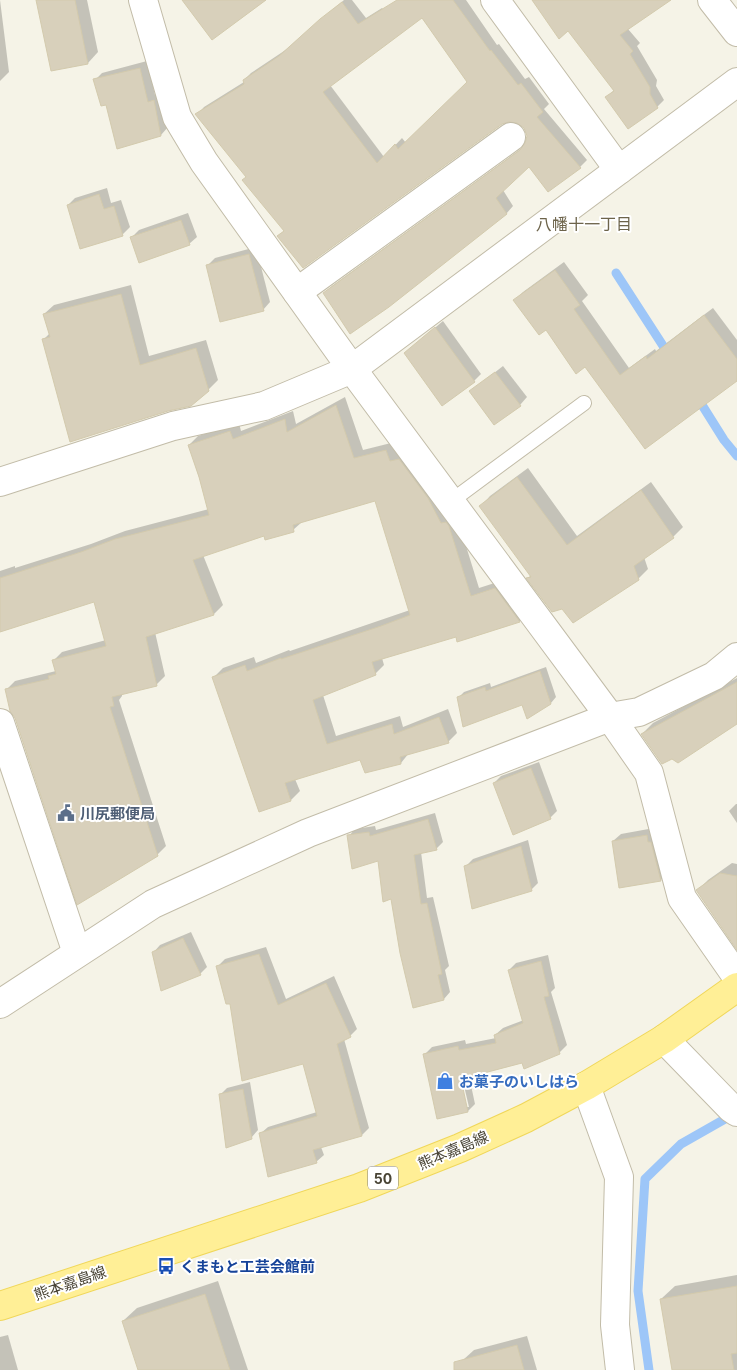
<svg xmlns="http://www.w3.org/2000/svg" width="737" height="1370" font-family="Inter,'Noto Sans JP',sans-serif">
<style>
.shadow{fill:#0003;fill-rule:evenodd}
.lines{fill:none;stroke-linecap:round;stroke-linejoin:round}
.stream{stroke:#9dc6f8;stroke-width:9}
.building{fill:#d8d0bb;stroke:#d3caad;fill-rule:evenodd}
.service-casing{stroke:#c2bca8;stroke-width:16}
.minor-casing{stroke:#c2bca8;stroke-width:30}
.tertiary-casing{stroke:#c2bca8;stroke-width:30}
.primary-casing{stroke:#f0d75a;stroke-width:30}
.service{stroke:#fff;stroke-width:14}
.minor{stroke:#fff;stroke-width:28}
.tertiary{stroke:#fff;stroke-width:28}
.primary{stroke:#ffef96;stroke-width:28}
.labels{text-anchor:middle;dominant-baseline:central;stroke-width:4;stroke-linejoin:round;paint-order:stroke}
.shield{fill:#fff;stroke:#807c72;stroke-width:1}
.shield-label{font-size:14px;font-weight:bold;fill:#494435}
.service-label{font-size:15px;font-weight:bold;fill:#4e5e75;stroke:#fff;text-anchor:start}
.shop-label{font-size:15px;font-weight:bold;fill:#366cbe;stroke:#fff;text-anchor:start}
.street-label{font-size:15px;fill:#494435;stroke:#fff}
.transit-label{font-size:15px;font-weight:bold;fill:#164399;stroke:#fff;text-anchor:start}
.neighbourhood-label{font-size:16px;fill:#6d644b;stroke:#fff}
</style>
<rect width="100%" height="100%" fill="#f5f3e7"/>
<g class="shadow">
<polygon points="0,0 9,72 0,81"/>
<polygon points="38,0 87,0 98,52 88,63"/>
<polygon points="344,0 352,0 366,18 382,8 402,29 330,85 384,157 402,138 406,143 468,82 410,0 466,0 497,45 499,44 525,79 529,77 549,104 544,109 587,160 580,167 529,165 503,190 513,206 506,214 324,293 332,286 525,146 528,135 524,127 517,121 509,120 278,236 285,230 248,176 197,115 204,107 244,82 244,80 251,73 287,49"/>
<polygon points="533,0 666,0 628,29 640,43 637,46 657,80 656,86 664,100 657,107 607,97 614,90 568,29"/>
<polygon points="147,61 155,95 161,93 168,127 161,135 118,147 107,103 95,80 102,73"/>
<polygon points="107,188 111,203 121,200 130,227 123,234 81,247 68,205 75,198"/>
<polygon points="188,213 197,237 189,244 132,237 139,230"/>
<polygon points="256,247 270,302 263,310 208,265 215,258"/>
<polygon points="564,262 588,295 582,301 629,368 655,349 656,351 713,308 737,340 737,379 645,447 585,365 515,300 523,292"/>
<polygon points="131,285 149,356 206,340 218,380 208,390 44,339 50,333 44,314 54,305"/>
<polygon points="443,321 481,374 474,381 405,353"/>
<polygon points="503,366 527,397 520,405 471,391"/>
<polygon points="345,397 363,450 395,442 457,517 479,588 504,580 528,612 520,621 458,640 456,636 382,658 384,665 375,674 323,695 336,736 400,716 403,727 448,709 457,733 448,742 409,753 401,763 360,758 295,779 300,791 291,800 260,810 214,677 223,668 254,657 256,663 289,650 290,651 410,610 376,500 302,522 293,530 265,534 203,555 223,605 214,614 155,632 165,676 156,685 122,694 122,696 119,700 166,846 157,855 6,690 15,681 56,671 53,661 62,652 106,640 95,600 0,631 0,571 15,566 15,568 91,544 125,531 209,509 189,445 198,436 239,423 241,431 293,411 296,424"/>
<polygon points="528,468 577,536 651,482 683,527 673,537 644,557 648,569 638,579 562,608 528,578 531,575 481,506 490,496"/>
<polygon points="546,667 556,697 551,703 527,717 523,703 459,697 464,692 490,683 491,687"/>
<polygon points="737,678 737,723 642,734 653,723"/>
<polygon points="539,762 557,811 550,818 494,783 501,776"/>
<polygon points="736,804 737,804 737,823 729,811"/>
<polygon points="435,813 443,842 436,849 421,852 427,898 433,897 449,966 445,970 450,992 444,999 392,898 379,860 349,836 355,829 375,826 376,830"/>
<polygon points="654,828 668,872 661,880 620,886 613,841 621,834"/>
<polygon points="528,840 538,883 531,890 466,866 473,859"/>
<polygon points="732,863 737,864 737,942 698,890 708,880"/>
<polygon points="191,932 207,967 200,974 153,953 160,945"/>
<polygon points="266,947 286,999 334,976 357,1029 350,1036 344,1039 369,1128 362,1135 321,1147 324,1155 316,1162 260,1134 268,1127 317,1112 304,1063 231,1002 218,966 225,959"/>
<path d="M548,955L555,988L551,992L567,1045L559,1053L469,1076L475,1104L468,1111L438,1117L425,1054L432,1047L465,1040L466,1044L496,1038L495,1035L503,1028L524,1020L509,970L516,963ZM459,1073H461L469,1107H466Z"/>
<polygon points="250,1082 258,1130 251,1138 220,1095 227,1088"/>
<polygon points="737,1275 737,1370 673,1370 661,1299 675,1286"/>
<polygon points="218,1281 248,1370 139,1370 123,1321 137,1308"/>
<polygon points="8,1335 18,1370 0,1370 0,1337"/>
<polygon points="527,1336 537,1370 466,1370 463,1360 474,1350"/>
</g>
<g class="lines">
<g class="stream">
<polyline points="616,273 669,355"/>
<polyline points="697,397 724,440 737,456"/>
<polyline points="649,1370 638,1291 645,1179 681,1144 732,1115"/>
</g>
</g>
<g class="building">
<polygon points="36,0 75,0 88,64 51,71"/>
<polygon points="182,0 266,0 212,40"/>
<path d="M397,0H453L490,51L491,50L518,85L521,83L543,112L537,117L581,168L548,192L529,167L496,198L507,214L389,307L350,334L323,293L520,150L525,143L527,136L524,128L517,123L509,122L502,124L303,268L277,236L284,231L242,180L246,177L195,114L244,84L243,80L279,56L320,19L342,2L358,24ZM422,18L467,82L398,149L395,144L377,163L323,92Z"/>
<polygon points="532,0 671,0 620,35 633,51 630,54 650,87 650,94 658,108 628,129 605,97 614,91 568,31 559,39"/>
<polygon points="140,68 148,102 154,100 161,136 117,149 106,105 101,106 93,79"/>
<polygon points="99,194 104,209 114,206 123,236 80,249 67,205"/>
<polygon points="181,220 190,245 139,263 130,237"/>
<polygon points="249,254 264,311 220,322 206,265"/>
<polygon points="555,270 580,305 574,309 620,375 646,356 647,359 704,315 737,359 737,381 645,449 585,367 576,374 546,330 539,335 513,300"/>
<polygon points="121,294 140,365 196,348 209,391 191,406 168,411 70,442 42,339 50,337 43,314"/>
<polygon points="435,327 475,382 442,406 404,353"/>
<polygon points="495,372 521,406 494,425 469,391"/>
<polygon points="336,405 354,458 386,450 390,461 399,459 428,498 441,523 446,522 449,526 471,596 495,588 520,622 457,642 456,637 372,662 376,675 313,700 327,744 392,724 394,734 439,717 449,743 400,757 401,764 365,773 360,760 285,783 291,801 259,812 212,677 245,665 247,671 281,658 281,659 381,626 410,615 375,501 293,525 294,532 265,540 264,536 193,560 214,615 146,637 157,686 112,697 114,706 110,707 158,856 77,905 15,718 10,711 5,689 49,679 48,676 56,674 52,660 106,646 94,602 0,632 0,578 81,552 115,539 209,515 199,477 188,445 230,431 233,439 285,419 287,432"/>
<polygon points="517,477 567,545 641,490 674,538 634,566 639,580 573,623 562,609 552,612 526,578 531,577 479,506"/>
<polygon points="540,671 551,704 527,719 522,705 463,727 457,697 485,687 486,691"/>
<polygon points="737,682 737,724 678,763 672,759 662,764 641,734"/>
<polygon points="531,768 551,819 513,835 493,783"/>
<polygon points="428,819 437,850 414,855 421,904 427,903 442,974 438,975 444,1000 413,1008 400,953 391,899 383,902 378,861 352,869 347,835 369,832 370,836"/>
<polygon points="647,835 648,842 651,842 661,881 619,888 612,841"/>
<polygon points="521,846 532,891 472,909 464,866"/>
<polygon points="720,873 737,876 737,950 696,890"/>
<polygon points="183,938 201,975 161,991 152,952"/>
<polygon points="259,954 278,1005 326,983 351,1037 337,1044 362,1136 313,1150 317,1163 268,1177 259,1133 317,1116 303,1064 242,1081 230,1004 226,1004 216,966"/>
<polygon points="541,961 549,996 544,997 560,1054 524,1069 522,1063 461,1079 468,1112 437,1119 423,1054 458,1046 459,1050 496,1043 494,1035 523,1023 508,970"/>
<polygon points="243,1089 252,1139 226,1148 219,1094"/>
<polygon points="737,1286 737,1353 731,1354 734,1370 672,1370 660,1299"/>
<polygon points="205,1294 230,1370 138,1370 122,1321"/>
<polygon points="517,1345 524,1370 454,1370 454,1362"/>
</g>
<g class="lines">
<g class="service-casing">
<polyline id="service" points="450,502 584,403"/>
</g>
<g class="minor-casing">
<g id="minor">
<polyline points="143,0 177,117 204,162 352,369 610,717 649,773 682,898 737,977"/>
<polyline points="495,0 619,170"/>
<polyline points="712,0 737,32"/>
<polyline points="297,292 511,137"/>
<polyline points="0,482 173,426 264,406 352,369 737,82"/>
<polyline points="610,717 639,712 714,676 737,657"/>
<polyline points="0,723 77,953"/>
<polyline points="664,1039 731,1108 737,1112"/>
<polyline points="586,1086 619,1177 615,1325 620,1370"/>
</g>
</g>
<g class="tertiary-casing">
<polyline id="tertiary" points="0,1004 153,904 308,833 610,717"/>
</g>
<g class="primary-casing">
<polyline id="primary" points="0,1306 359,1188 460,1148 526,1118 586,1086 664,1039 737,987"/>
</g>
<use href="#service" class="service"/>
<use href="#minor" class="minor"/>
<use href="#tertiary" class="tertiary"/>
<use href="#primary" class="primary"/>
</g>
<defs>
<g id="civic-bare" transform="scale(1.35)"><path d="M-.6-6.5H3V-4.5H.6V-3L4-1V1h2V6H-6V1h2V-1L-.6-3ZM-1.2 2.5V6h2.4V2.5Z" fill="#5c6f8a" stroke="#fff" stroke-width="2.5" paint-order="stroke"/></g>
<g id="shop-bare" transform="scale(1.35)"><path d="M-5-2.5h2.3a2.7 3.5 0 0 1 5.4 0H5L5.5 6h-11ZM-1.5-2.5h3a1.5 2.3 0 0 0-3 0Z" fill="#3f7fe0" stroke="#fff" stroke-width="2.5" paint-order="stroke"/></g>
<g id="bus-bare" transform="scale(1.35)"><path d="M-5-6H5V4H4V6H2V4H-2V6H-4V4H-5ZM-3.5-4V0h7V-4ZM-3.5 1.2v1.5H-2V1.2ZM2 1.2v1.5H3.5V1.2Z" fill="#1a4fb4" stroke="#fff" stroke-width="2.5" paint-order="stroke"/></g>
</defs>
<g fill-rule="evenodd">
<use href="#civic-bare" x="66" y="813"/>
<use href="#shop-bare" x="445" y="1081"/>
<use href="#bus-bare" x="166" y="1266"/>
</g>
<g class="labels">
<rect class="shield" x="368" y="1166.5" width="30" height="23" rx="4"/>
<g class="shield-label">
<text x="383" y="1178">50</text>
</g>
<g class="service-label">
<text x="80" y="813">川尻郵便局</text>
</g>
<g class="shop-label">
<text x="459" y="1081">お菓子のいしはら</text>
</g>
<g class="street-label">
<text transform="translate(453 1150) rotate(-23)">熊本嘉島線</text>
<text transform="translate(70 1283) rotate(-19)">熊本嘉島線</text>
</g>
<g class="transit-label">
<text x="180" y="1266">くまもと工芸会館前</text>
</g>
<g class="neighbourhood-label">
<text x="584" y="224">八幡十一丁目</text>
</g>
</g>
</svg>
